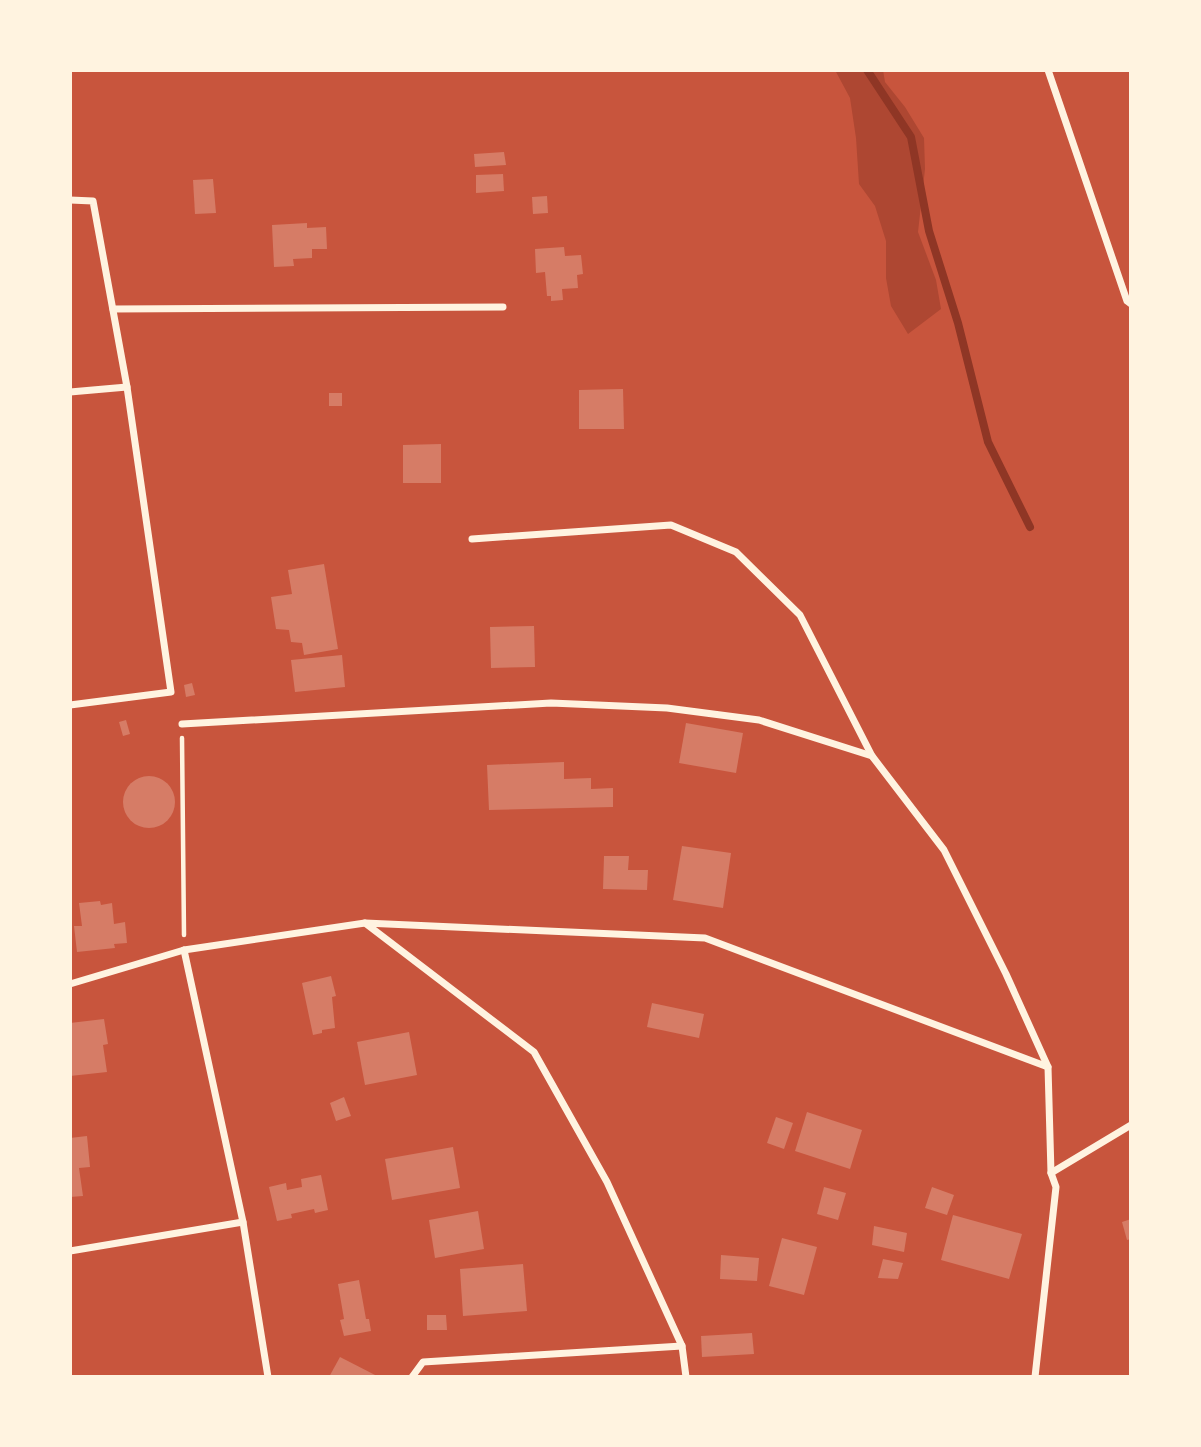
<svg xmlns="http://www.w3.org/2000/svg" width="1201" height="1447" font-family="Spectral,serif">
<style>
.green{fill:#ae4732}
.lines{fill:none;stroke-linecap:round;stroke-linejoin:round}
.stream{stroke:#8f3625;stroke-width:8}
.building{fill:#d67c66}
.path{stroke:#fff3e0;stroke-width:4.5}
.minor{stroke:#fff3e0;stroke-width:7}
</style>
<rect width="100%" height="100%" fill="#c8553d"/>
<polygon class="green" points="835,70 883,70 885,82 905,107 924,138 925,169 918,232 936,280 941,309 908,334 891,306 886,278 886,241 875,206 859,184 856,138 850,98"/>
<g class="lines">
<polyline class="stream" points="867,70 911,137 929,231 958,323 988,442 1030,527"/>
</g>
<g class="building">
<polygon points="504,152 506,165 475,167 474,154"/>
<polygon points="503,174 504,191 476,193 476,175"/>
<polygon points="213,179 216,213 195,214 193,180"/>
<polygon points="547,196 548,213 533,214 532,197"/>
<polygon points="307,223 307,228 326,227 327,249 312,249 312,258 293,259 294,266 274,267 272,225"/>
<polygon points="564,247 565,256 581,255 583,274 577,275 578,288 562,289 563,300 551,301 551,296 547,296 545,272 536,273 535,249"/>
<polygon points="623,389 624,429 579,429 579,390"/>
<rect x="329" y="393" width="13" height="13"/>
<polygon points="441,444 441,483 403,483 403,445"/>
<polygon points="324,564 338,649 304,655 302,643 291,642 289,630 276,629 271,597 292,594 288,570"/>
<polygon points="534,626 535,667 491,668 490,627"/>
<polygon points="342,655 345,687 295,692 291,660"/>
<polygon points="192,683 195,695 186,697 184,685"/>
<polygon points="126,720 130,734 123,736 119,722"/>
<polygon points="686,723 743,733 736,773 679,763"/>
<polygon points="564,762 564,779 591,778 591,789 613,788 613,807 489,810 487,765"/>
<circle cx="149" cy="802" r="26"/>
<polygon points="682,846 731,853 723,908 673,900"/>
<polygon points="604,856 629,856 628,870 648,870 647,890 603,889"/>
<polygon points="100,901 101,905 112,903 114,924 125,922 127,943 114,944 115,948 77,952 74,926 82,926 79,903"/>
<polygon points="331,976 336,996 332,997 335,1028 322,1030 322,1033 313,1035 302,983"/>
<polygon points="652,1003 704,1014 699,1038 647,1027"/>
<polygon points="104,1019 108,1044 103,1045 107,1072 70,1076 70,1023"/>
<polygon points="409,1032 417,1075 365,1085 357,1042"/>
<polygon points="344,1097 351,1116 336,1121 330,1103"/>
<polygon points="807,1112 862,1130 850,1169 795,1151"/>
<polygon points="776,1117 793,1123 784,1149 767,1143"/>
<polygon points="87,1136 90,1167 79,1168 83,1196 70,1197 70,1138"/>
<polygon points="453,1147 460,1188 392,1200 385,1159"/>
<polygon points="321,1175 328,1210 315,1213 314,1209 291,1214 292,1218 277,1221 269,1187 286,1183 287,1190 302,1187 301,1179"/>
<polygon points="824,1187 846,1193 838,1220 817,1214"/>
<polygon points="932,1187 954,1195 947,1215 925,1208"/>
<polygon points="478,1211 484,1249 435,1258 429,1220"/>
<polygon points="953,1215 1022,1234 1009,1279 941,1260"/>
<polygon points="1131,1219 1131,1239 1127,1240 1122,1222"/>
<polygon points="874,1226 907,1233 904,1252 872,1245"/>
<polygon points="782,1238 817,1247 804,1295 769,1286"/>
<polygon points="721,1255 759,1258 757,1281 720,1279"/>
<polygon points="883,1259 903,1263 898,1279 878,1278"/>
<polygon points="523,1264 527,1311 463,1316 460,1269"/>
<polygon points="359,1280 366,1319 369,1319 371,1331 344,1336 340,1320 344,1319 338,1284"/>
<polygon points="427,1315 446,1315 447,1330 427,1330"/>
<polygon points="752,1333 754,1354 702,1357 701,1336"/>
<polygon points="340,1357 379,1377 329,1377"/>
</g>
<g class="lines">
<polyline class="path" points="182,738 184,935"/>
<g class="minor">
<polyline points="1048,70 1127,301 1131,304"/>
<polyline points="70,200 93,201 127,387 171,692 70,705"/>
<polyline points="113,309 503,307"/>
<polyline points="70,392 127,387"/>
<polyline points="472,539 671,525 736,552 800,615 872,756"/>
<polyline points="182,724 551,703 667,708 759,720 872,756 944,850 1006,974 1048,1067 1051,1173 1056,1187 1035,1377"/>
<polyline points="365,923 705,938 1048,1067"/>
<polyline points="184,950 243,1222 268,1377"/>
<polyline points="70,984 184,950 365,923 534,1052 607,1182 682,1346 686,1377"/>
<polyline points="1051,1173 1131,1125"/>
<polyline points="70,1251 243,1222"/>
<polyline points="412,1377 423,1362 682,1346"/>
</g>
</g>
<rect width="1201" height="1447" fill="none" stroke="#fff3e0" stroke-width="144"/>
</svg>
